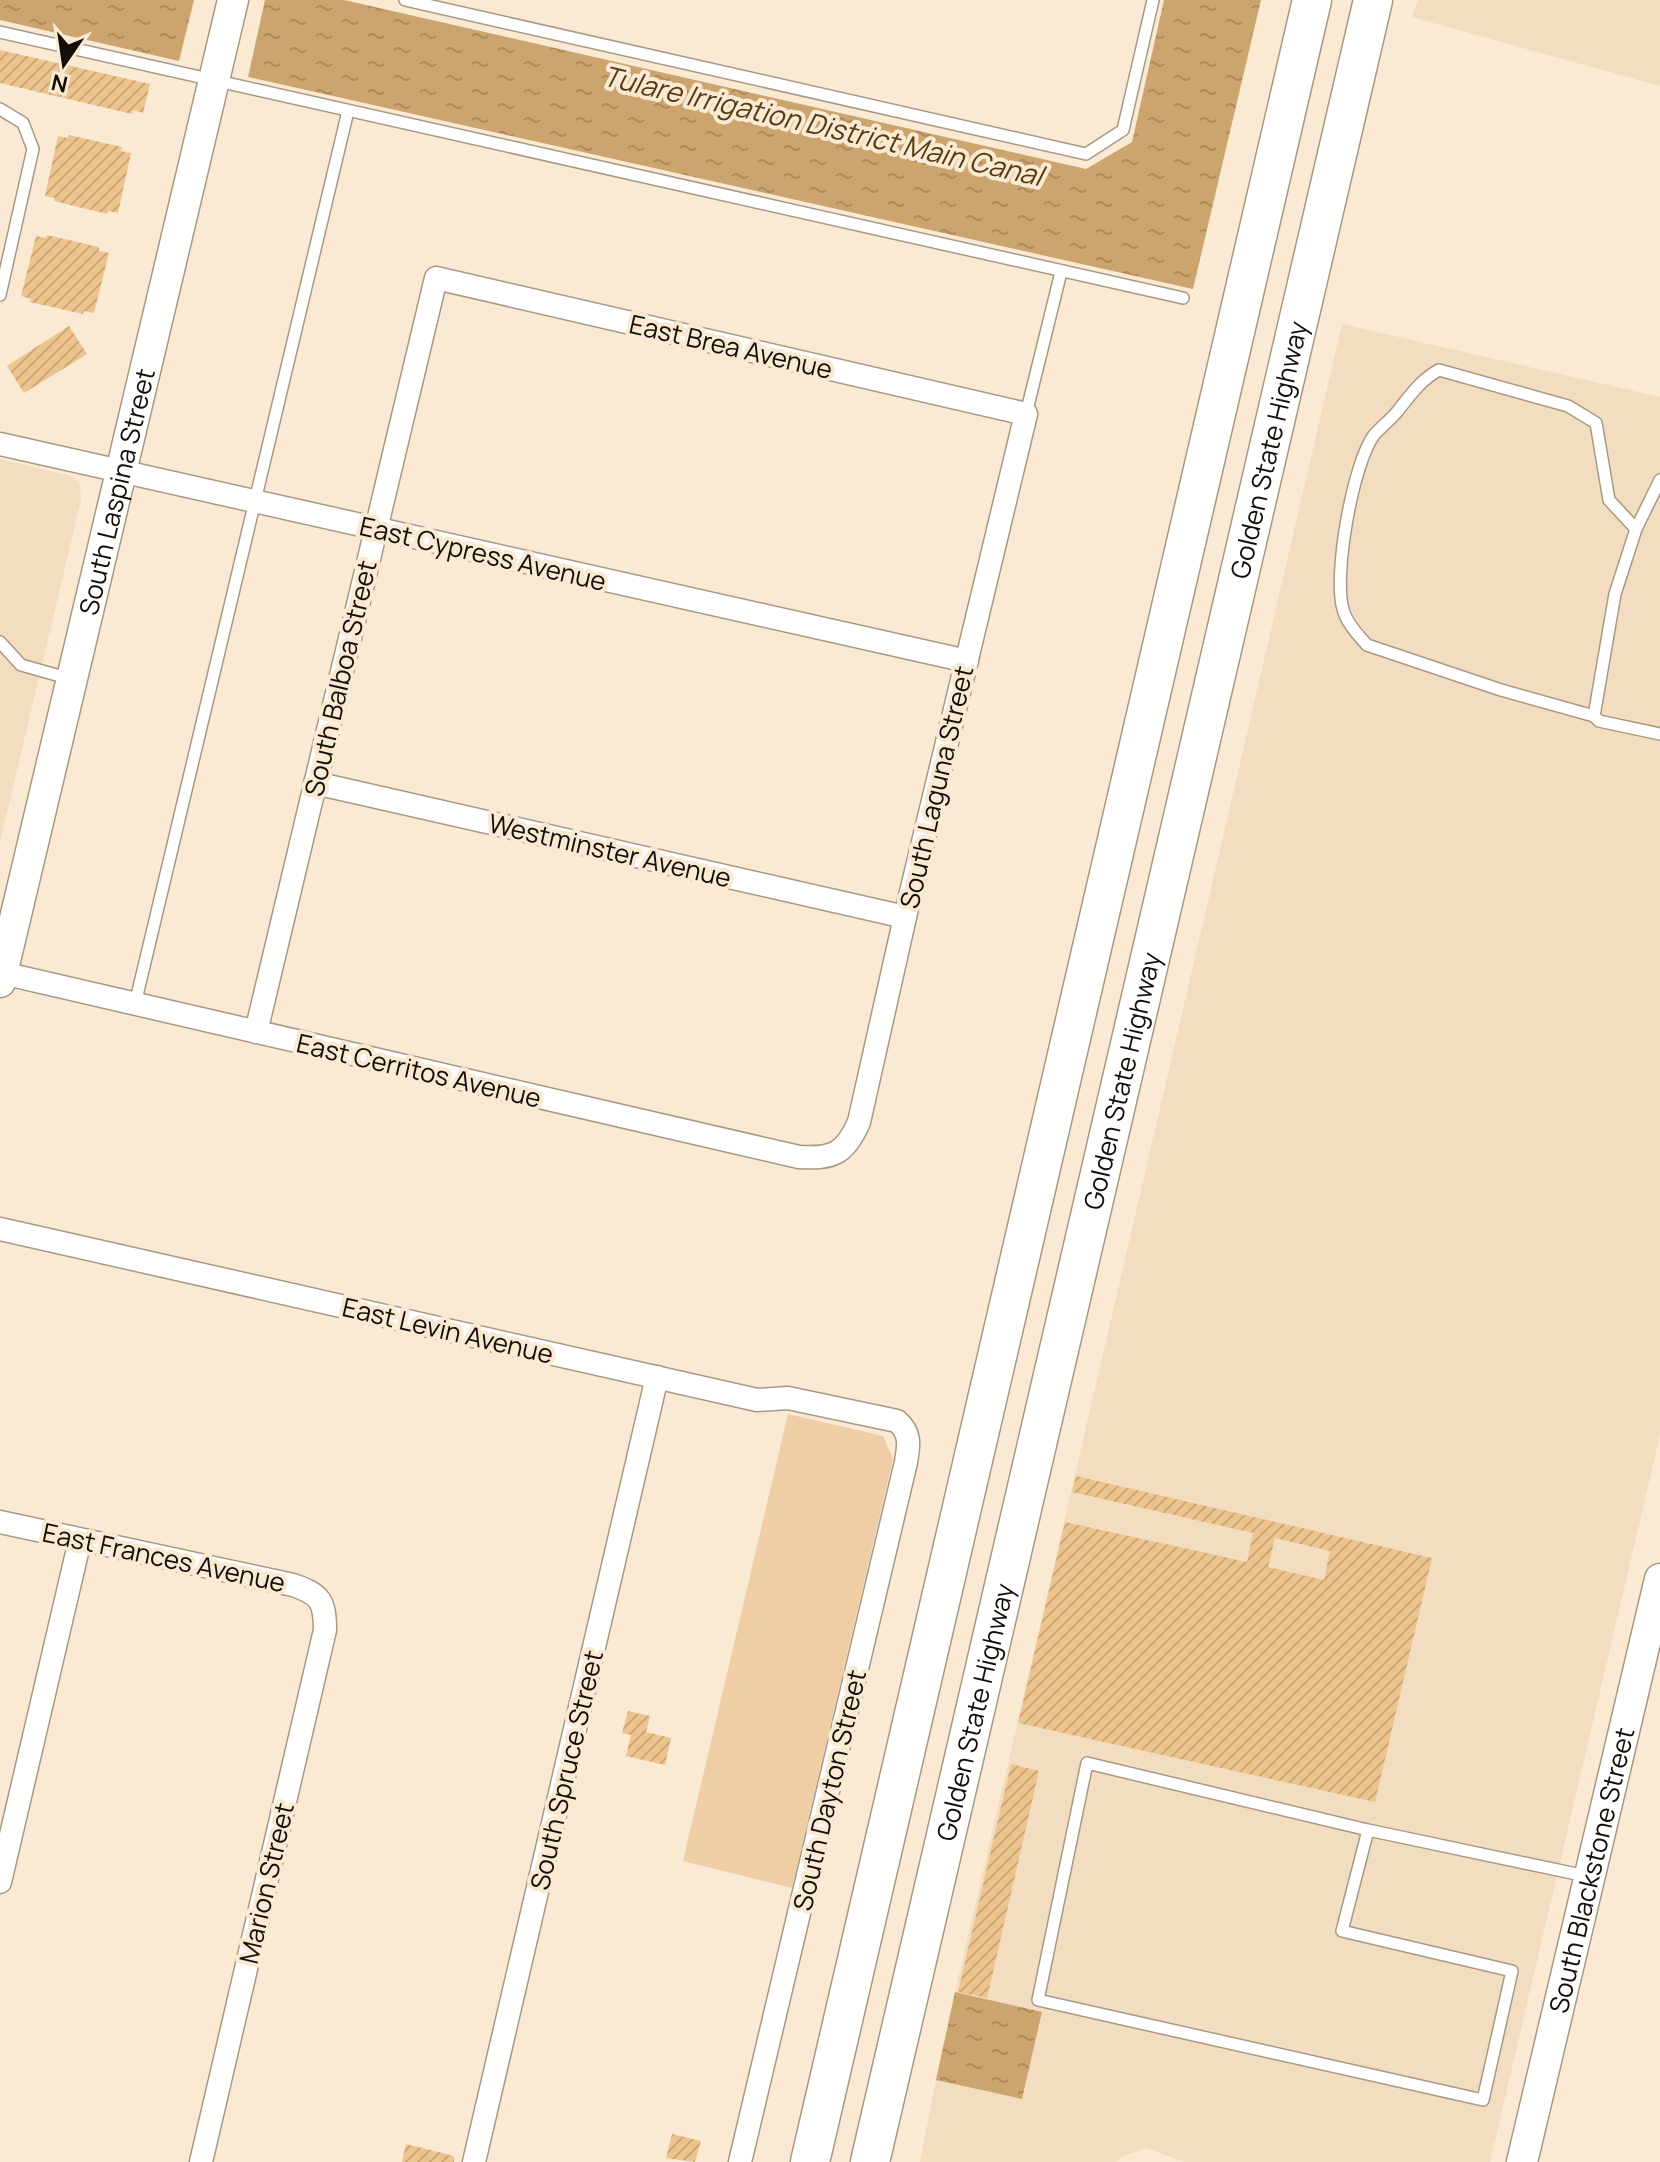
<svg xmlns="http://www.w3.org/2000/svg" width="1660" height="2162" font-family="Manrope,sans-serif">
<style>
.built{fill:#f3ddc1}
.green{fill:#efcea5}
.water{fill:url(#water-ripples)}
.building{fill:url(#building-hatch);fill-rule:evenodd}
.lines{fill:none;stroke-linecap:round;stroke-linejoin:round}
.lane-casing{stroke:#a99984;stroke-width:14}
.street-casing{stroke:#a99984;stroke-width:25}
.secondary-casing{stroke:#a99984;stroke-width:33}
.highway-casing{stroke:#a99984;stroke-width:41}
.lane{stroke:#fff;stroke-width:11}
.street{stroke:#fff;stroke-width:22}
.secondary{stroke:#fff;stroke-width:30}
.highway{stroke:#fff;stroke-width:38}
.labels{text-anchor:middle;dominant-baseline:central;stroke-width:8;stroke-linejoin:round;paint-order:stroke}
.street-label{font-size:26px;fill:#130e07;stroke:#fae9d3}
.water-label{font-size:28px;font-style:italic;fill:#583c11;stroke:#fae9d3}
</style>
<defs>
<pattern id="water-ripples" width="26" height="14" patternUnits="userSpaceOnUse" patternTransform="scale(2)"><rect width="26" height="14" fill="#cca46e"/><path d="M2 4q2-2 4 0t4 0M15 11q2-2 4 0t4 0" fill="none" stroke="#ae8c5e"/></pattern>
<pattern id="building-hatch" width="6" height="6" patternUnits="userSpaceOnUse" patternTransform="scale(2)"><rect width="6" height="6" fill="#eec48d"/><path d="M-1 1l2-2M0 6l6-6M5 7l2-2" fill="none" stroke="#cba778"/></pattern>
</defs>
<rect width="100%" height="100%" fill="#fae9d3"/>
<g class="built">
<polygon points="1418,0 1660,0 1660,86 1412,17"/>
<polygon points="1342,324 1660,397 1660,1435 1490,2162 1185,2162 1146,2148 1124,2156 1116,2162 920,2162 936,2080 1022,2099 1042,2012 955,1992"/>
<polygon points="0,459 71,476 80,484 81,500 0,842"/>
</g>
<polygon class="green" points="788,1414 883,1436 893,1459 792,1888 683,1861"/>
<g class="water">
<polygon points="0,0 194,0 179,61 0,20"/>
<polygon points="265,0 344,0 1086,169 1132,142 1164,0 1261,0 1193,289 248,77"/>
<polygon points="955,1992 1042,2012 1022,2099 936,2080"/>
</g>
<g class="building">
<polygon points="0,50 150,84 143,113 133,110 132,114 0,83"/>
<polygon points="69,135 122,147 121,151 131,153 118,213 108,211 107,214 54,201 55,198 45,196 58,136 68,138"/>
<polygon points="47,235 99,247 99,251 109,253 94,313 84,311 83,314 30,302 31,299 21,296 36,236 46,238"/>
<polygon points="69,326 87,354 24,393 7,366"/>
<path d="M1076,1476L1432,1558L1375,1802L1018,1723L1065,1522L1247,1562L1253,1533L1072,1492ZM1275,1538L1330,1551L1324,1580L1268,1567Z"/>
<polygon points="628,1711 650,1716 646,1732 671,1738 665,1765 626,1756 631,1735 622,1733"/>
<polygon points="1011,1764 1039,1771 987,1998 958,1992"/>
<polygon points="672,2134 701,2141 695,2162 666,2158"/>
<polygon points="406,2144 454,2156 454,2162 402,2162"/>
</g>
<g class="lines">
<g class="lane-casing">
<g id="lane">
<polyline points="405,0 1086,154 1123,130 1153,0"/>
<polyline points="0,32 1183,298"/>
<polyline points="0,109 23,123 33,149 0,295"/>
<polyline points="1026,414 1061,272"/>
<polyline points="1660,480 1636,529 1615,594 1594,716 1599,721 1660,734"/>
<polyline points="0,642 21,665 71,679"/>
<path d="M1594,716L1501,690L1367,645C1358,635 1346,622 1343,609C1333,575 1353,463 1374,435C1381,427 1389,421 1396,413C1410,396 1419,381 1439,370L1568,406L1596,423L1609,500L1636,529"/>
<polyline points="135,1004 348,111"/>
<polyline points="1368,1830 1342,1931 1512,1971 1483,2100 1038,2000 1087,1763 1368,1830 1586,1876"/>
</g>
</g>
<g class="street-casing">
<g id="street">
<polyline points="0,444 967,661"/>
<polyline points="315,783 905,917"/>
<path d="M2,973L799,1157C833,1159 845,1154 859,1122L905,917L1026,414L436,278L256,1032"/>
<path d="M0,1229L757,1400L788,1398L897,1421C911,1433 909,1445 906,1462L740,2162"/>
<path d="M0,1522L293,1585C320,1594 325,1601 325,1630L201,2162"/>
<polyline points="0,1882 80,1540"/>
<polyline points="474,2162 657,1377"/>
</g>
</g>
<g class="secondary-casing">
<g id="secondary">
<path id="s1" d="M0,982L233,0"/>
<path id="s2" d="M1522,2162L1660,1579"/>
</g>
</g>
<g class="highway-casing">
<g id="highway">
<polyline points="810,2162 1312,0"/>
<path id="s3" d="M870,2162L1373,0"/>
</g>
</g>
<use href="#lane" class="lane"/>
<use href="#street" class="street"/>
<use href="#secondary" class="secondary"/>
<use href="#highway" class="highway"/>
</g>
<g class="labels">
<g class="street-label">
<text transform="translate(731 346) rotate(13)">East Brea Avenue</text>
<text stroke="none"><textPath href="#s3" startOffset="1758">Golden State Highway</textPath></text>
<text stroke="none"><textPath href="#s1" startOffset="504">South Laspina Street</textPath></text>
<text transform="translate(483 553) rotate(13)">East Cypress Avenue</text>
<text transform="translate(340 678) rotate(-77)">South Balboa Street</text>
<text transform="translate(936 787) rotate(-77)">South Laguna Street</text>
<text transform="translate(610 850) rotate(13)">Westminster Avenue</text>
<text transform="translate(419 1070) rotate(13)">East Cerritos Avenue</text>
<text stroke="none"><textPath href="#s3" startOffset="1110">Golden State Highway</textPath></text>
<text transform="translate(448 1330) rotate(13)">East Levin Avenue</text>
<text transform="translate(164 1557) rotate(12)">East Frances Avenue</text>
<text stroke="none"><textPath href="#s3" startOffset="462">Golden State Highway</textPath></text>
<text transform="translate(566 1770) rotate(-77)">South Spruce Street</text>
<text transform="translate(829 1790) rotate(-77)">South Dayton Street</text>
<text stroke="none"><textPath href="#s2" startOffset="300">South Blackstone Street</textPath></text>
<text transform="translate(266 1883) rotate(-77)">Marion Street</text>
</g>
<g class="water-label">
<text transform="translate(823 125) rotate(13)">Tulare Irrigation District Main Canal</text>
</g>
</g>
<g transform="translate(64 64) rotate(193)" stroke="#fae9d3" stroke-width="6" paint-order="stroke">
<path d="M0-6L14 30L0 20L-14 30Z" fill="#130e07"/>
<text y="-12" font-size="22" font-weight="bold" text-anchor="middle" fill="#130e07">N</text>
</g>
</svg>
